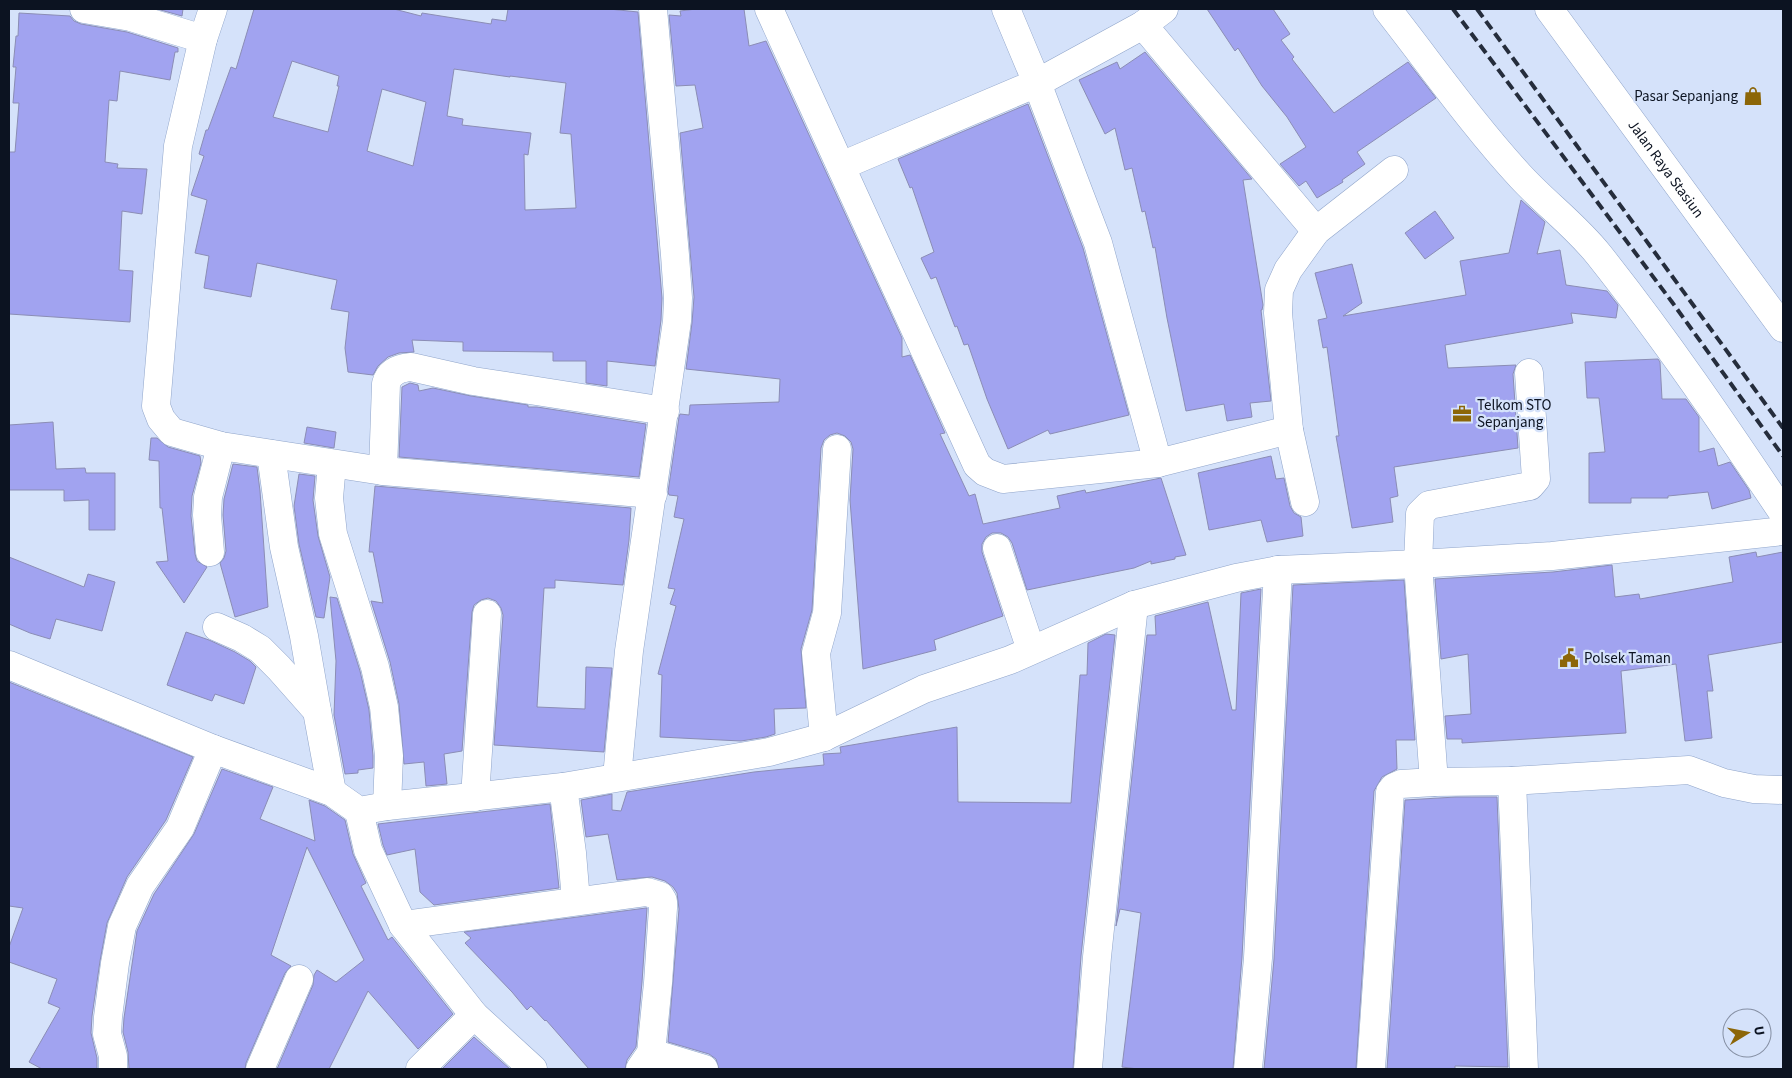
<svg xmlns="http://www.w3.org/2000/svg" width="1792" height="1078" font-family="'Source Sans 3',sans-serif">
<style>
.building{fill:#a1a3f0;stroke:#8b8db5;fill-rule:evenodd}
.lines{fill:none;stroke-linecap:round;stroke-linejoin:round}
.minor-casing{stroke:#90a5ca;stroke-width:29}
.minor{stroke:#fff;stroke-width:28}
.rail{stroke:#252d3c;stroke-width:4;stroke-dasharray:10 5;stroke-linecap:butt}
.labels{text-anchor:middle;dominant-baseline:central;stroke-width:4.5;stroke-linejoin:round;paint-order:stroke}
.poi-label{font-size:15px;fill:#0c1321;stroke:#d5e2fa;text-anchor:start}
.street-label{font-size:15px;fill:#0c1321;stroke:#d5e2fa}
</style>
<rect width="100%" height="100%" fill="#d5e2fa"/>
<g class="building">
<polygon points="157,9 183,9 182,16"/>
<path d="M254,9H394L421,16L422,13L491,24L492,19L506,21L508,9H609L638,12L662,298L661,320L655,366L607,361V386L586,383V361H553V352L463,351V342L412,340L414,352L399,353L388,357L378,366L373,375L348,372L345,348L349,312L331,309L337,280L257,263L251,297L204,288L209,256L195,253L207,200L191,195L204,156L199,154L206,130H208L231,67L236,69ZM292,61L339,76L337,86H339L328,132L273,117ZM454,69L510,77V76L566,83L560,133L571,134L576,208L525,210L524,154L528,155L531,133L462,125L463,119L447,116ZM382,89L426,102L413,166L367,151Z"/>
<polygon points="696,9 744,9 749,46 766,41 902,338 902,357 910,355 945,433 940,434 969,496 975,494 983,524 1060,508 1057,496 1085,490 1086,493 1161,478 1186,555 1175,557 1175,559 1151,564 1151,561 1134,568 1027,590 1012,543 1008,537 1001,533 992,533 986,537 982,544 982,552 1003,616 934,640 936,650 863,669 850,500 853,449 851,442 845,436 837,433 830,435 824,440 821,448 812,610 801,649 806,708 774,709 775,734 766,737 741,741 660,737 662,675 658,674 676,606 670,604 675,589 668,588 684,519 674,517 678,496 669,495 668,492 679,417 680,414 689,415 690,405 779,402 780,379 686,369 692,323 694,297 680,133 703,128 695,85 676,86 669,15 681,16 680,11"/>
<polygon points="1207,9 1273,9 1290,34 1281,40 1294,57 1292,59 1334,113 1408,62 1436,98 1357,152 1365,164 1342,180 1343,182 1317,198 1306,181 1299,186 1280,164 1306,147 1287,117 1262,86 1238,48 1235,51"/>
<polygon points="19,13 70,16 74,21 81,24 127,32 178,48 178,52 175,52 170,80 120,71 117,101 109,100 105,162 118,164 117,168 147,169 142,214 122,211 119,270 133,271 130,322 9,314 9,152 15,152 19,103 13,103 16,67 13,67 16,36 18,36"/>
<polygon points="1145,52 1252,179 1243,180 1263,305 1262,310 1261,310 1271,401 1250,403 1252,417 1227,421 1224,404 1186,411 1167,318 1155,247 1153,248 1145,211 1142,212 1132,168 1125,170 1115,128 1105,134 1079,80 1117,62 1120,69"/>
<polygon points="1028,104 1083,248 1129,415 1050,434 1048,430 1008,449 987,399 968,344 964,345 957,326 955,327 936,277 931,279 921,258 934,252 912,187 910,188 898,159"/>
<polygon points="1521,200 1545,222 1537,254 1560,250 1566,285 1607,291 1618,305 1616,318 1571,313 1573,323 1445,345 1448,368 1516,365 1513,374 1518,448 1394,467 1398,496 1390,498 1393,522 1352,528 1336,436 1339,436 1327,347 1323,348 1318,320 1327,318 1315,273 1352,264 1362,303 1343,316 1466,295 1460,261 1509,253"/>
<polygon points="1435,211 1454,238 1425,259 1405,233"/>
<polygon points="1658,359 1660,362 1662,399 1686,399 1699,417 1699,452 1714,448 1718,466 1730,462 1749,490 1751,498 1712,509 1708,492 1668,496 1668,498 1631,498 1631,503 1589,503 1589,453 1605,452 1599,398 1587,398 1585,362"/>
<polygon points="410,383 418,385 419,391 433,388 471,396 528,405 528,407 537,407 646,424 639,477 399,457 402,387"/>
<polygon points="53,422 56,469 85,468 86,473 115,473 115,530 89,530 89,500 64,501 64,490 9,490 9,425"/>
<polygon points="307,427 336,432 334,448 304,443"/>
<polygon points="151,438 157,438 168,447 200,456 201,463 192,496 191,516 195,554 197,561 207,567 184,603 156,562 168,561 162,508 160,508 159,461 149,460"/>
<polygon points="1271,456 1276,479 1284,478 1290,506 1294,513 1301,517 1303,536 1267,542 1261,520 1209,530 1198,473"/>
<polygon points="233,464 257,467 260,491 268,607 235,617 220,563 224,558 226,551 223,515 224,499"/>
<polygon points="299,474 315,476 313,500 318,536 330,577 324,618 316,617 299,544 294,506"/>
<polygon points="375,486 631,508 629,540 623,585 555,580 555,588 544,588 537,707 585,709 586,667 612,668 604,752 494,745 503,615 501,608 496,601 488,598 481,600 474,605 472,612 462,751 444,754 447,784 426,786 424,762 404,764 399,704 390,662 371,601 383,603 373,552 369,552"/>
<polygon points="1756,552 1757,557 1783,552 1783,642 1708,655 1713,691 1707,691 1712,738 1685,741 1676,664 1621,671 1626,733 1462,743 1462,739 1447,739 1445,716 1471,714 1468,654 1441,659 1435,579 1553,572 1612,565 1615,597 1639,594 1640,599 1733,582 1729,557"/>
<polygon points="9,557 84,587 88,574 115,582 102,631 56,619 50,639 30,633 9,624"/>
<polygon points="1404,580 1415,740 1396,740 1397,769 1382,777 1374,791 1356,1069 1264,1069 1274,959 1293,585"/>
<polygon points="1261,589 1242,957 1233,1069 1138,1069 1122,1067 1141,913 1120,909 1116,926 1147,635 1156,635 1155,616 1208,602 1232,710 1236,710 1241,593"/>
<polygon points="330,597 337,598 360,671 369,710 373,756 373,768 358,770 358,773 345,774 334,715 336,661"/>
<polygon points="186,632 209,640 235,652 250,661 256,667 244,704 215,694 212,701 167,685"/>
<polygon points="1106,634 1115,635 1081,956 1073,1069 719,1069 716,1059 709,1054 668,1042 679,909 677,893 673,887 665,881 652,877 617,880 608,834 586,837 581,800 612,794 612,810 621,811 627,792 754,772 824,765 823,754 841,753 840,747 957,727 958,802 1071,803 1080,675 1087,675 1088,643"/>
<polygon points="9,682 193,757 166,820 127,877 107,923 100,961 92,1016 91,1033 97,1058 97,1069 42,1069 29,1062 60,1008 48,1003 57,979 9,962 9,947 23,908 9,906"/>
<polygon points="222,769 273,787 260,819 315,841 309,800 325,806 345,820 353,854 366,883 361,886 388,940 392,937 453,1014 418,1049 368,991 329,1069 277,1069 313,985 314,975 317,970 336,982 364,960 307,847 271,955 291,966 285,973 246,1063 245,1069 129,1069 128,1052 123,1032 124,1018 137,931 154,894 194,834"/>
<polygon points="1456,797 1497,797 1508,1067 1455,1066 1455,1069 1387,1069 1405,800"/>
<polygon points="550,804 559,888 434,905 420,892 415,849 387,855 383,845 378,824"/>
<polygon points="646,908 647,908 642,982 636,1047 627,1060 625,1069 589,1069 546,1020 545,1021 531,1006 527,1010 512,992 465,943 471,938 464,932"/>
<polygon points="474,1037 510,1069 442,1069"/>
</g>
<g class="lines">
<g class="minor-casing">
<g id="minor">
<polyline points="84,9 131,17 203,39"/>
<polyline points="213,9 203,39 178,146 156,406 161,419 172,432 221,446 383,471 653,494"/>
<polyline points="769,9 977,465 985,472 1003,479 1158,463 1289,430"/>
<polyline points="1006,9 1037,83 1098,243 1158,463"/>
<path d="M1387,9C1431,65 1473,125 1521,177C1546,204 1576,226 1599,255C1665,338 1724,425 1783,513"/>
<path id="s1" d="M1549,9L1783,328"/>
<polyline points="1143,25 1316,231"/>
<polyline points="841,166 1037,83 1143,25 1164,9"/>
<polyline points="271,454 284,547 304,636 317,711"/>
<polyline points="332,464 329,498 333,534 375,667 384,707 389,756 387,806"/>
<path d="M383,471L386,384C389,372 399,368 411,367L473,381L665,411"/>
<polyline points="1305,502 1289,430 1278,313 1279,290 1288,270 1316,231 1394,170"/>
<polyline points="997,548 1031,650"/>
<polyline points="210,552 207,515 208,497 221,446"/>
<polyline points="217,627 242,638 260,649 279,668 317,711 332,792"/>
<polyline points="9,665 213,749 332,792 359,811 387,806 563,787 769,752 824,737 924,689 1010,660 1134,605 1236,578 1278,570 1418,564 1552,556 1783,531"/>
<polyline points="824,737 816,653 827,613 837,449"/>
<polyline points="617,777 629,651 677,321 678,298 675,255 653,9"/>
<polyline points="1512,781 1689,770 1724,783 1754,789 1783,790"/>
<polyline points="1434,782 1418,564 1420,514 1429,505 1530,486 1536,479 1529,373"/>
<polyline points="563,787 572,853 576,901"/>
<polyline points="475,797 487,614"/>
<polyline points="359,811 368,850 403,925 474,1015 533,1069"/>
<polyline points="403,925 647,892 660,896 663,901 663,908 658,983 651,1053 640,1069"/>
<polyline points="651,1053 704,1069"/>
<polyline points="113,1069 113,1056 107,1034 108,1017 115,963 122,926 140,886 180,828 213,749"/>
<polyline points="260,1069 299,979"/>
<polyline points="420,1069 474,1015"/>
<polyline points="1088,1069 1097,957 1134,605"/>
<polyline points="1248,1069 1258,958 1278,570"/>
<polyline points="1371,1069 1390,792 1394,787 1401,784 1434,782 1512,781 1524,1069"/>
</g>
</g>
<use href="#minor" class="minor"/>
<g class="rail">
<polyline points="1453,9 1672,302 1783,456"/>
<polyline points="1477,9 1783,428"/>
</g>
</g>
<defs>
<g id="shop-bare" transform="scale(1.5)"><path d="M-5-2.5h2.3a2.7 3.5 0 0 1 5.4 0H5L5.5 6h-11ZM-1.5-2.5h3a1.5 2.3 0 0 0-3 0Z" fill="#8c6608" stroke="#d5e2fa" stroke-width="2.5" paint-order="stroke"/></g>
<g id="office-bare" transform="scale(1.5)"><path d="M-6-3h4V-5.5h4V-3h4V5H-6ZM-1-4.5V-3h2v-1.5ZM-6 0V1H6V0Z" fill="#8c6608" stroke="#d5e2fa" stroke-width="2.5" paint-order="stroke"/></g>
<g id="civic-bare" transform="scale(1.5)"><path d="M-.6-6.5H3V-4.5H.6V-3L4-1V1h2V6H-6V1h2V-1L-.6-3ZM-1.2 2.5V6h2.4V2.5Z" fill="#8c6608" stroke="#d5e2fa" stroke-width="2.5" paint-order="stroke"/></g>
</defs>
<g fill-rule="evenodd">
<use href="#shop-bare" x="1753" y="96"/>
<use href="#office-bare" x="1462" y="414"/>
<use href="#civic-bare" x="1569" y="658"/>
</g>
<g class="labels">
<g class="poi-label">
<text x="1738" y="96" text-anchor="end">Pasar Sepanjang</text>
<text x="1477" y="405">Telkom STO<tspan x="1477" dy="17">Sepanjang</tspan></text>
<text x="1584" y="658">Polsek Taman</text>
</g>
<g class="street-label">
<text stroke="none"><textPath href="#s1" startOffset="198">Jalan Raya Stasiun</textPath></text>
</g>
</g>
<rect width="1792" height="1078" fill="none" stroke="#0c1321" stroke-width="20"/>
<g transform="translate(1747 1033) rotate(80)"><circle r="24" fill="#d5e2fa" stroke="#858fa3"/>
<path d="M0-4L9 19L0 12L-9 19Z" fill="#8c6608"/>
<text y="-8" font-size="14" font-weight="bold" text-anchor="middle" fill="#0c1321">U</text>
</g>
</svg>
